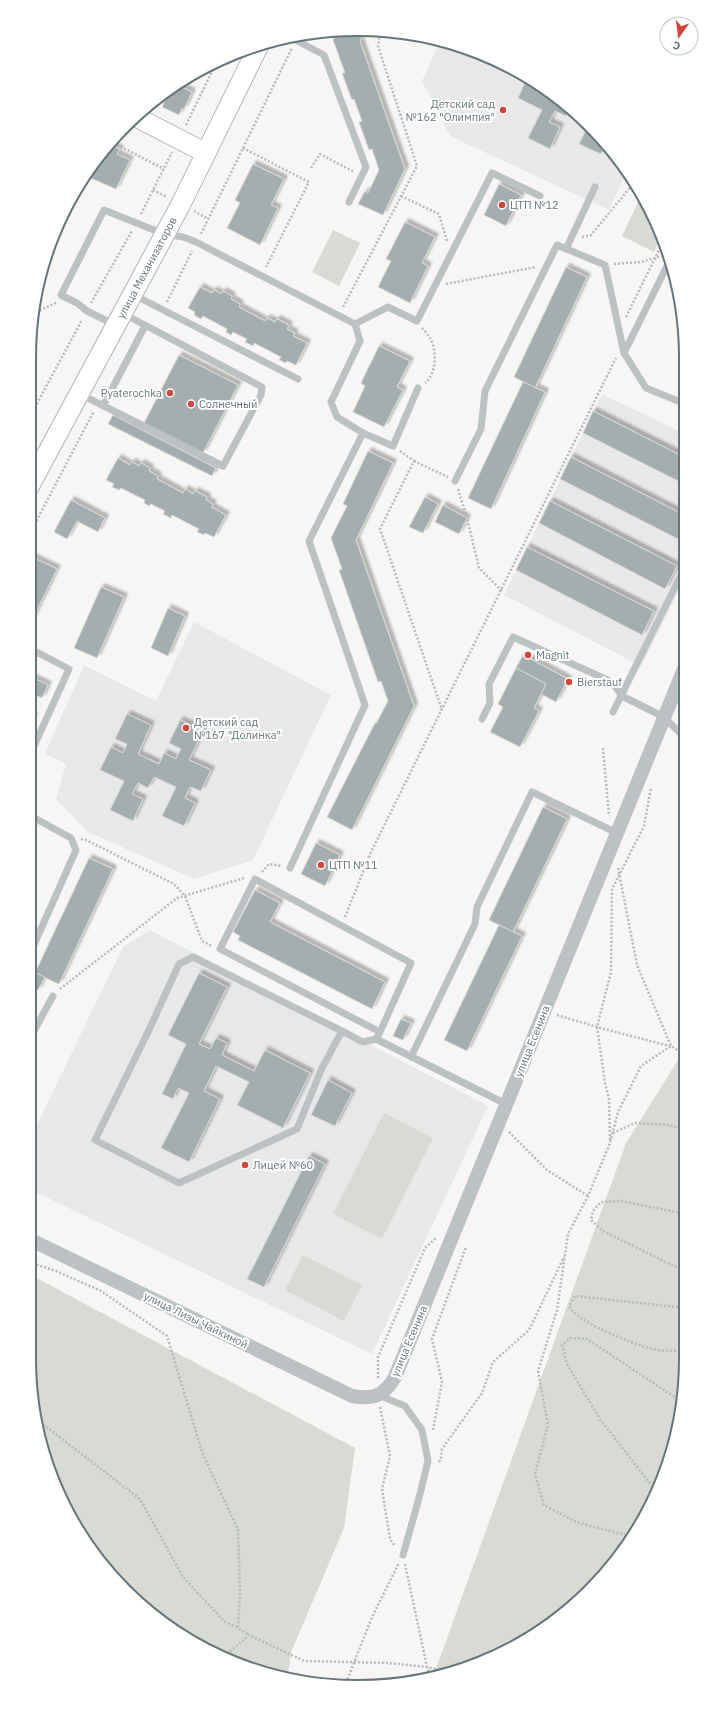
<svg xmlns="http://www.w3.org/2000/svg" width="715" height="1716" font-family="'IBM Plex Sans',sans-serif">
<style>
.built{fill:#e7e8e7}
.green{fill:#d7dbd4}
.building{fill:#a4adb0;stroke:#d8d8d6;filter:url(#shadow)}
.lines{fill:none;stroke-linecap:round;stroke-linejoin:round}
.secondary-casing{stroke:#aeb5b8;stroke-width:21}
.path{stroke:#b6babc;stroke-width:2.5;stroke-dasharray:2 2;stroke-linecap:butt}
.lane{stroke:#bcc1c3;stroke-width:7}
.street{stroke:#bcc1c3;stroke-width:14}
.secondary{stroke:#fff;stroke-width:19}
.poi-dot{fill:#d0463a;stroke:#fff;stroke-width:1.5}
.labels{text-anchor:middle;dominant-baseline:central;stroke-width:4;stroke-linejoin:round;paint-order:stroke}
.poi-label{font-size:11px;fill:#65767c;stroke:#fff;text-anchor:start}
.street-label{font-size:11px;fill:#65767c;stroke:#fff}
.rim{fill:none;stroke:#65767c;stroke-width:2}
</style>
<defs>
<filter id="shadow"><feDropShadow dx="3.5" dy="-3.5" stdDeviation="1" flood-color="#0004"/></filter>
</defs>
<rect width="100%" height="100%" fill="#f7f6f4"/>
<g class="built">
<polygon points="440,41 463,46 540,84 605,141 626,174 609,210 450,136 422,81"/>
<polygon points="602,394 683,433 684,580 641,666 504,595"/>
<polygon points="194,622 331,695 253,860 194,879 88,832 56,799 66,764 45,754 84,665 156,701"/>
<polygon points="150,930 488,1106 372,1354 29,1189 29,1141 123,947"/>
</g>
<g class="green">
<polygon points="641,196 652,212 660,239 654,252 622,236"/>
<polygon points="333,230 360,243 339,286 312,272"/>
<polygon points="685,1049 686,1358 669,1464 618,1559 540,1632 483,1662 433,1677 626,1143"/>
<polygon points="384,1113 433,1138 382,1239 333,1214"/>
<polygon points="303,1255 362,1285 344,1321 285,1290"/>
<polygon points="29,1274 355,1448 344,1528 292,1650 287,1678 252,1670 193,1643 110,1575 73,1523 47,1464 29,1358"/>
</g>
<g class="building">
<polygon points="338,30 365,31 360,41 405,169 383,215 358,204 365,191 368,193 379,170 372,149 369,150 359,122 362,121 354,99 352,100 342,73 345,73 333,40"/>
<polygon points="527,78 540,84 569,110 566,116 555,111 549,122 560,127 550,149 528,138 542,110 518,98"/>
<polygon points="177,85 192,92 184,109 182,108 179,115 162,107 171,88"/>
<polygon points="588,126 606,144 601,154 579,144"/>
<polygon points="108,144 120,149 117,154 130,160 116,189 86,176"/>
<polygon points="253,164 284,179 271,205 278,208 260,245 227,228 240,203 235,200"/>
<polygon points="499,184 521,195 506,226 484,215"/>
<polygon points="405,222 435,237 422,263 428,266 410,303 378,287 391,261 386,259"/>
<polygon points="566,267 587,277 535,388 514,377"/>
<polygon points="200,287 212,293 214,290 221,294 223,291 232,296 231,299 240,304 239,307 265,321 267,318 275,322 277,319 289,325 287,329 295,333 293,336 307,343 296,365 287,361 286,363 279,360 281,357 254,343 253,346 245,342 247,339 233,332 231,335 226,332 227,329 203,316 201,319 194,315 195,312 188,308"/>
<polygon points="379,346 410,361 397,387 403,390 384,427 353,412 365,386 361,383"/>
<polygon points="179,355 238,385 203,453 144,423"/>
<polygon points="523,382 545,392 491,509 468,498"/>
<polygon points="593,411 684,457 684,484 583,433"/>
<polygon points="113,415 216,468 212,476 108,424"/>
<polygon points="368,451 393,463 356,540 414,706 352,830 327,817 375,723 376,724 388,701 381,681 378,682 339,570 342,569 331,538 347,506 343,504"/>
<polygon points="571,457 684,515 684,542 560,479"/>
<polygon points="118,458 130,465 132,462 139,466 141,463 150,468 149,471 158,476 157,479 183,493 185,489 193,494 195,491 207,497 206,500 213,504 211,507 226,515 214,537 205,533 204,535 197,532 199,529 172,515 171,518 163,514 165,511 151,504 149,506 144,503 145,500 121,488 119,490 112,487 114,484 106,480"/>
<polygon points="425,497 438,504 423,533 409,527"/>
<polygon points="71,500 105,518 98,532 77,521 67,539 54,532"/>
<polygon points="550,501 677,566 665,589 539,523"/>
<polygon points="443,505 467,518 459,534 435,522"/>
<polygon points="527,547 654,611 642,635 516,570"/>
<polygon points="32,557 57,569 29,626 29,564"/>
<polygon points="101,587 124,597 97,658 74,648"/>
<polygon points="168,608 185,616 168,656 151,648"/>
<polygon points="523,655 568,679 556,702 541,694 546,684 516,668"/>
<polygon points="516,668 546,684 534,708 539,711 520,747 490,732 503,707 498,704"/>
<polygon points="29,676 48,685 42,698 35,695 29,708"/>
<polygon points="29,713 34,716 29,726"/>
<polygon points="127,714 151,725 138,754 159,764 164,753 176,759 181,749 169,743 180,720 203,731 189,760 211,770 201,791 190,787 185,798 195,803 184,826 162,816 176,787 154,777 148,788 138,783 132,794 143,799 133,821 110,810 124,781 100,770 111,747 123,753 127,744 115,739"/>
<polygon points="543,807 567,819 513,932 489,920"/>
<polygon points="316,843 340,855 325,886 301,874"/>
<polygon points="89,858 113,869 59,984 35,973"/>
<polygon points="255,890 280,903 270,922 385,982 372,1009 238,940 240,936 233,932"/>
<polygon points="499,925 522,936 467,1051 444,1040"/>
<polygon points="29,970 45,977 38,990 35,988 29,1001"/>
<polygon points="199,973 227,987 199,1044 210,1049 216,1038 227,1043 222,1055 254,1071 265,1050 310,1073 283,1128 237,1105 249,1082 216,1066 204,1091 220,1099 189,1162 161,1148 189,1093 178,1088 173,1099 162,1094 186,1044 168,1035"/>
<polygon points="401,1019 411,1023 403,1040 393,1036"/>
<polygon points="328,1080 352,1093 335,1126 311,1115"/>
<polygon points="309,1156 325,1164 264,1287 247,1279"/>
</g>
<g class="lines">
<g class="secondary-casing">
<g id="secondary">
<polyline points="136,117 206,153"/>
<path id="s1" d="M29,487L181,204L259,45"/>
</g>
</g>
<g class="path">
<polyline points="186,125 217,61"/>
<polyline points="110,141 164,169"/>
<polyline points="243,148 309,182 266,267"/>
<polyline points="311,168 320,154 354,172"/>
<polyline points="153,190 167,197"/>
<polyline points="401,196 439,214 447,241"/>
<polyline points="194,211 208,219"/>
<polyline points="141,214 172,152"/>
<polyline points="201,234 292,48"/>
<polyline points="582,237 591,235 633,184"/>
<polyline points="614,264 641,262 662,256"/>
<polyline points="446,284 536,267"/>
<polyline points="167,302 192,251"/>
<polyline points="91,303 132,231"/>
<polyline points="343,307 417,166 378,46 380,31"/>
<polyline points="36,312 56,303"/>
<polyline points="626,317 662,244"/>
<path d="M422,328C425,331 428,335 430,338C437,351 437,373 425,383"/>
<polyline points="29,418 82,320"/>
<polyline points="400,451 414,461 380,529 442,710"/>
<polyline points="414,461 448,477"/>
<polyline points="458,489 467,518 479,568 502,591"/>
<polyline points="29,535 94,411"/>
<polyline points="603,748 609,816"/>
<polyline points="81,839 86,840 174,884 185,896 202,941 212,946"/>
<polyline points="618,868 637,965 671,1046 685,1055"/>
<polyline points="262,872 269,864 282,866"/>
<polyline points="345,917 371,852 616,358"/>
<polyline points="60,989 177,898 244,878"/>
<polyline points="557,1015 604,1029 670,1046"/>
<polyline points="509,1132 547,1170 588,1196"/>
<polyline points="613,1133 635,1123 669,1125 685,1130"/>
<polyline points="610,1140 609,1099 605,1083 597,1027 611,972 612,889 644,826 651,788"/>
<polyline points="686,1214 621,1201 601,1202 593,1211 591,1220 603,1231 686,1272"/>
<polyline points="29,1262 56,1271 101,1291 167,1336 202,1452 238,1530 240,1594 238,1628 249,1635"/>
<path d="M686,1308L575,1296L569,1306C576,1322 631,1343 649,1348C660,1352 674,1350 686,1351"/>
<polyline points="378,1378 378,1357 425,1248 436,1238"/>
<polyline points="380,1407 390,1456 382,1489 390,1539 395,1546"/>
<polyline points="40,1422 140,1499 183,1577 224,1621 238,1628"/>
<polyline points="433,1430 442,1382 432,1339 466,1247"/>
<polyline points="439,1462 441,1459 442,1449 482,1393 493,1362 529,1330 564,1257"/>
<polyline points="655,1490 600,1419 567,1364 562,1345 570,1338 587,1339 679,1400"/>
<polyline points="630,1536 576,1522 544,1505 535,1474 548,1425 538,1371 557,1310 568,1234 588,1196 610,1143 618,1112 641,1066 671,1046"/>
<polyline points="405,1564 427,1667 431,1678"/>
<polyline points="224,1657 249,1635 304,1661 388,1663 427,1667 451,1672"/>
<polyline points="346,1683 372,1617 399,1563"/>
</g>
<g class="lane">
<polyline points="290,37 324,55 366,167 349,202"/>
<polyline points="566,249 595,187"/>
<polyline points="134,295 298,379"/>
<polyline points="355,324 388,307 417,321 492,173 540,196"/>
<polyline points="115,325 87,311 77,303 61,295 104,210 164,234 183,237 196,242 355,324 360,341 331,402 337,417 363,433"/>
<polyline points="624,353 668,264"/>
<polyline points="80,394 223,466 261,395 262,387 124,314"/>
<polyline points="103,406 145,326"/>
<polyline points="455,481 481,429 485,391 557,245 605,265 624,353 646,388 683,403"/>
<polyline points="29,648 69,669 29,757"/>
<polyline points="613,712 684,569"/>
<polyline points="482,719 490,703 489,684 513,637 612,682 622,696 664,717 684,737"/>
<polyline points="29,815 71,838 76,850 29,956"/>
<polyline points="290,868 365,705 309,541 363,433 393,446 418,388"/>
<polyline points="342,1031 322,1068 297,1129 179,1183 95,1140 149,1030 179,964 193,957 342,1031 363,1042 376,1039"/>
<polyline points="380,1032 411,963 255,879 220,949 380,1032 376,1039 506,1104"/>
<polyline points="29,1040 53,996"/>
<polyline points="411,1057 475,924 477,907 532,792 617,833"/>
<polyline points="378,1395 405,1406 422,1430 428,1461 419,1498 403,1555"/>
</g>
<path class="street" d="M29,1239L352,1396C373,1400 384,1396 395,1377L684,669"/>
<use href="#secondary" class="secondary"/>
</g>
<g class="poi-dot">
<circle cx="503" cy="110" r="4"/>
<circle cx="502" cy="205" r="4"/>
<circle cx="170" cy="393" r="4"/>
<circle cx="191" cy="404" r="4"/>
<circle cx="528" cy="655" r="4"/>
<circle cx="569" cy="682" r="4"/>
<circle cx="186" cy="728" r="4"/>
<circle cx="321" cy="865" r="4"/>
<circle cx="245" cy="1165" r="4"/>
</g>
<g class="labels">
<g class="poi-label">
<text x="495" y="104" text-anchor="end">Детский сад<tspan x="495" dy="13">№162 "Олимпия"</tspan></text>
<text x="510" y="205">ЦТП №12</text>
<text x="162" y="393" text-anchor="end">Pyaterochka</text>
<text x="199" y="404">Солнечный</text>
<text x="536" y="655">Magnit</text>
<text x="577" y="682">Bierstauf</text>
<text x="194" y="722">Детский сад<tspan x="194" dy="13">№167 "Долинка"</tspan></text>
<text x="329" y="865">ЦТП №11</text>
<text x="253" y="1165">Лицей №60</text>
</g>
<g class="street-label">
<text stroke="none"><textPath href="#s1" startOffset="249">улица Механизаторов</textPath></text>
<text transform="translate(532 1041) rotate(-68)">улица Есенина</text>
<text transform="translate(196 1320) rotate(26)">улица Лизы Чайкиной</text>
<text transform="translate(409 1341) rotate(-67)">улица Есенина</text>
</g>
</g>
<path d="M0 0H715V1716H0ZM357 36H358A321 321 0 0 1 679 357V1359A321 321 0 0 1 358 1680H357A321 321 0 0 1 36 1359V357A321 321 0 0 1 357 36Z" fill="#fff" fill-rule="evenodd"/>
<path class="rim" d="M357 36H358A321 321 0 0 1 679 357V1359A321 321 0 0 1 358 1680H357A321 321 0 0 1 36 1359V357A321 321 0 0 1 357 36Z"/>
<g transform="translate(679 36) rotate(194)"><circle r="19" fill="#ffffff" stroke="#c1c8cb"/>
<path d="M0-3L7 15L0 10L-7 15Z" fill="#d0463a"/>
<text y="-6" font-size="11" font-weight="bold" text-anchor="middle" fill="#65767c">С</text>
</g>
</svg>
